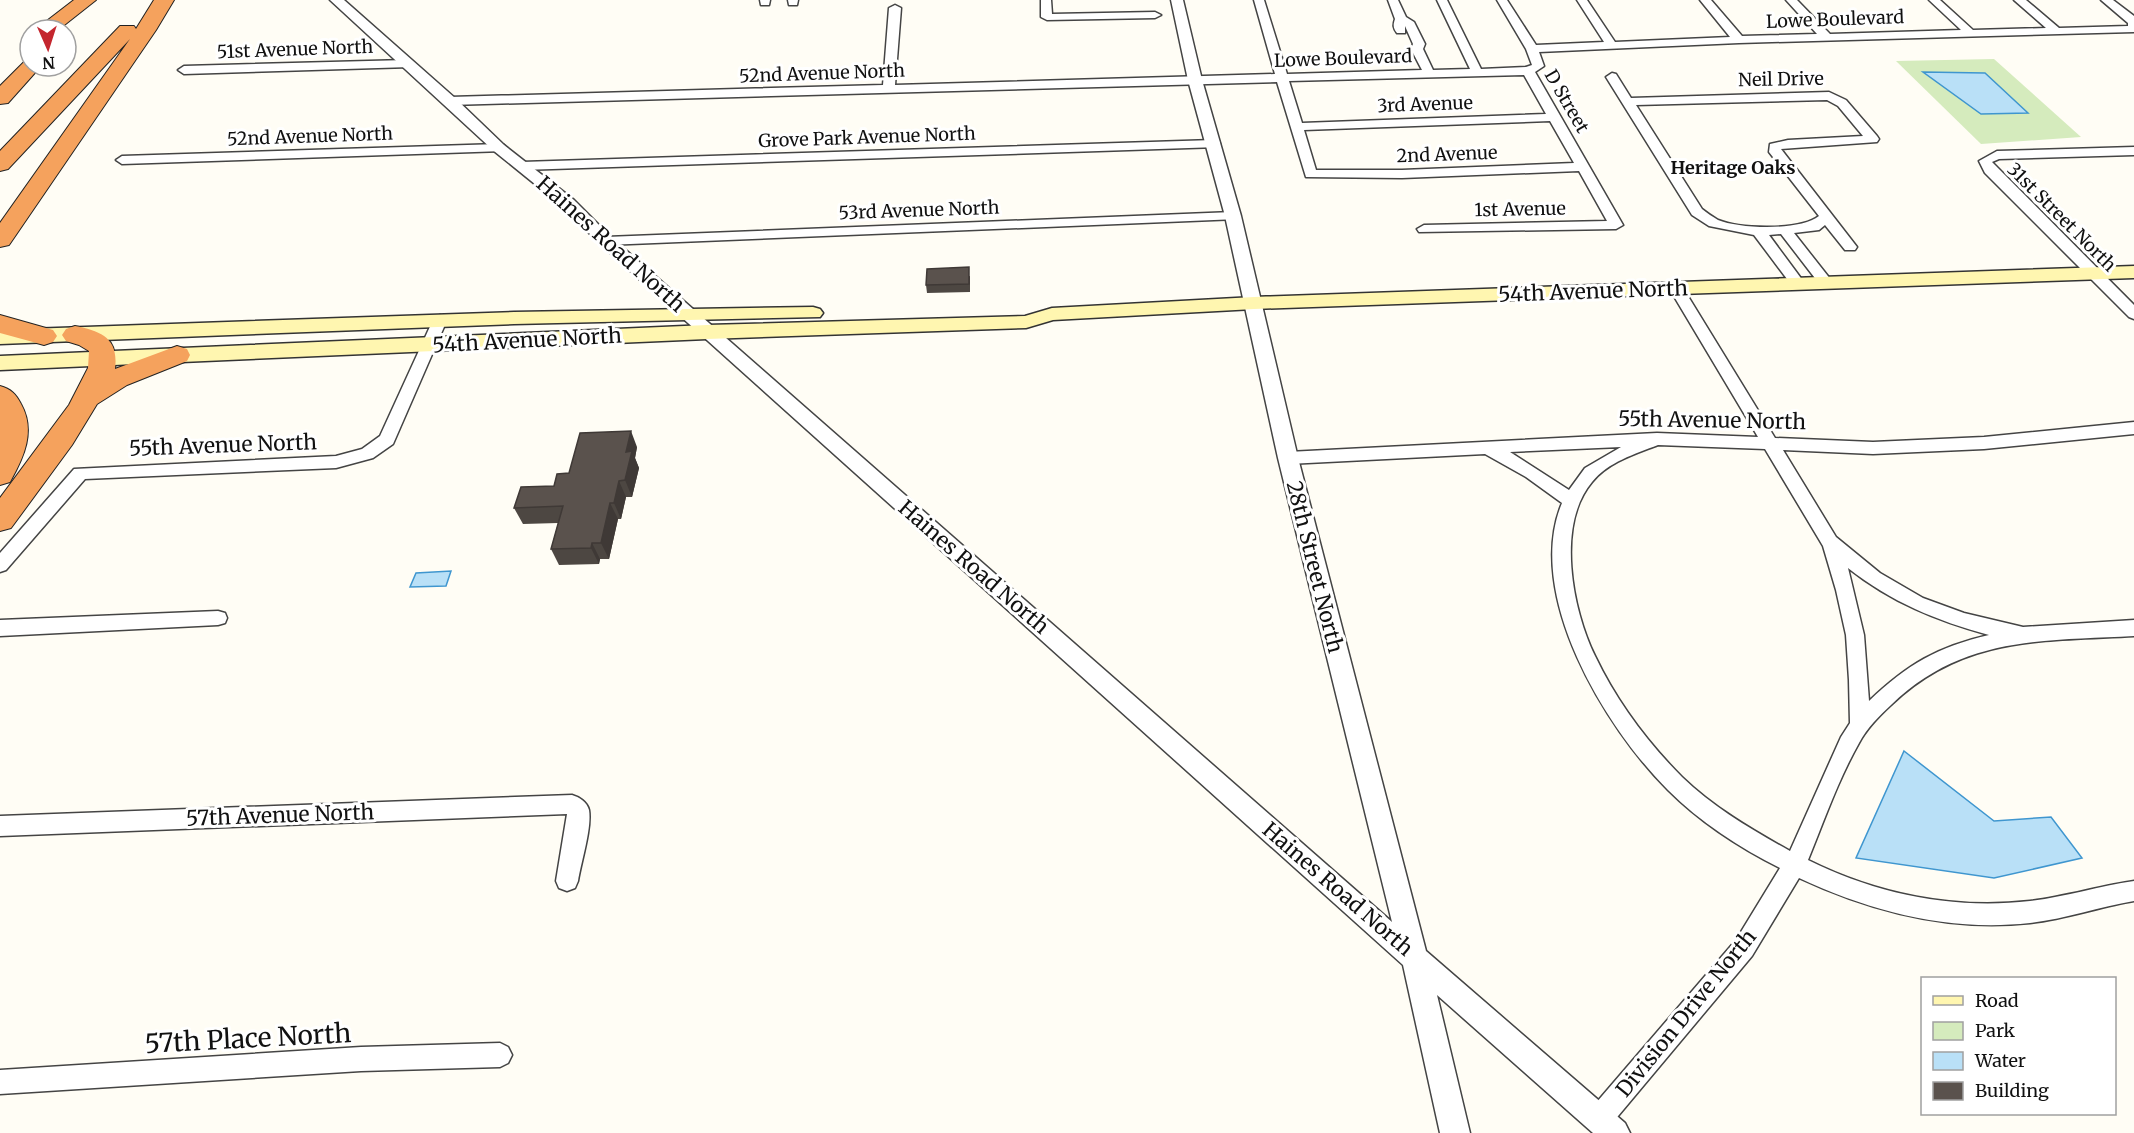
<svg xmlns="http://www.w3.org/2000/svg" width="2134" height="1133" font-family="Merriweather,serif">
<style>
.green{fill:#d5ebbd}
.water{fill:#b9e0f7;stroke:#3f96cf;stroke-width:1.5}
.lines{fill:none;stroke-linecap:round;stroke-linejoin:round}
.minor-casing{stroke:#444;stroke-width:3}
.tertiary-casing{stroke:#444;stroke-width:3}
.secondary-casing{stroke:#333;stroke-width:3}
.motorway-casing{stroke:#222;stroke-width:2}
.minor{fill:#fff;fill-rule:evenodd}
.tertiary{fill:#fff;fill-rule:evenodd}
.secondary{fill:#fff6b0;fill-rule:evenodd}
.motorway{fill:#f5a25d;fill-rule:evenodd}
.wall{fill:#4d4742}
.shaded-wall{fill:#3f3936}
.building{fill:#5a524d;stroke:#3f3936;stroke-width:1.5}
.labels{text-anchor:middle;dominant-baseline:central;stroke-width:6;stroke-linejoin:round;paint-order:stroke}
.far-street-label{font-size:18px;fill:#111;stroke:#fff}
.far-neighbourhood-label{font-size:18px;font-weight:bold;fill:#111;stroke:#fff}
.street-label{font-size:21px;fill:#111;stroke:#fff}
.near-street-label{font-size:26px;fill:#111;stroke:#fff}
</style>
<rect width="100%" height="100%" fill="#fffdf5"/>
<polygon class="green" points="1994,59 2081,137 1981,144 1896,61"/>
<g class="water">
<polygon points="1923,72 1985,73 2028,113 1981,114"/>
<polygon points="451,571 446,586 410,587 416,573"/>
<polygon points="1904,751 1994,821 2051,817 2082,858 1994,878 1856,858"/>
</g>
<g class="lines">
<g class="minor-casing">
<g id="minor">
<polygon points="760,0 770,0 769,5 761,5"/>
<polygon points="788,0 798,0 797,5 789,5"/>
<polygon points="1041,0 1051,0 1052,14 1155,12 1161,15 1155,18 1047,20 1041,17"/>
<path d="M1254,0H1264L1287,74L1422,70L1411,49L1413,44L1405,26V33H1397C1393,28 1393,25 1395,19L1388,0H1398L1406,17L1414,22L1425,44L1423,49L1433,70L1470,69L1437,0H1447L1481,69L1526,67L1532,65L1526,49L1497,0H1507L1536,45L1604,42L1577,0H1587L1615,42L1730,37L1700,0H1711L1742,36L1817,34L1786,0H1797L1830,34L1961,30L1929,0H1940L1973,30L2046,28L2014,0H2026L2059,28L2128,26V23L2101,0H2113L2134,16V32L1739,43L1539,52L1544,66L1535,72L1623,225L1616,229L1419,232L1417,229L1424,225L1607,221L1579,171L1402,178L1306,177L1277,82L450,105L444,101L450,97L883,85L889,8L895,5L901,8L895,85L1275,74ZM1524,75L1546,114L1302,123L1289,81ZM1550,121L1574,163L1402,170H1316L1304,130Z"/>
<polygon points="407,60 411,61 411,67 184,74 178,70 184,66"/>
<path d="M1612,73L1616,74L1631,98L1829,92L1846,100L1877,136L1879,139L1877,142L1781,149L1857,247L1855,250H1845L1825,225L1819,230L1794,233L1831,280L1833,283L1831,286H1821L1781,234L1769,235L1803,281L1805,284L1803,287H1793L1754,235L1709,226L1692,215L1606,77ZM1827,100L1838,106L1863,136L1788,140L1770,144L1769,152L1819,216C1800,231 1740,229 1718,220C1713,217 1707,213 1702,209L1636,105Z"/>
<polygon points="1214,140 1219,141 1220,144 1219,147 522,170 515,166 522,162"/>
<polygon points="499,144 504,145 505,148 504,151 122,164 116,160 122,156"/>
<polygon points="2134,147 2134,155 1999,159 1992,162 2134,305 2134,319 2129,317 1985,173 1979,161 1997,151"/>
<polygon points="1233,212 1240,216 1238,219 606,245 599,241 606,237"/>
<path d="M1676,283L1683,288L1775,438L1873,442L1984,437L2134,422V434L1984,449L1873,454L1783,450L1836,537L1880,573L1923,598L1964,613L2023,627L2134,620V636C2042,641 1962,636 1891,705C1879,716 1867,728 1859,743C1838,780 1824,821 1808,860C1876,894 1954,910 2030,901C2065,897 2099,886 2134,881V901C2099,907 2065,919 2030,923C1949,932 1872,912 1799,878L1752,956L1608,1128L1599,1131L1590,1128L1587,1119L1590,1110L1736,940L1780,868C1740,848 1700,822 1668,790C1605,727 1524,594 1562,503L1526,477L1485,454L1288,464L1282,462L1280,458L1282,454L1288,452L1657,433L1758,437L1669,288ZM1658,445L1765,449L1823,546L1836,590L1846,635L1849,680L1850,723L1841,737L1790,851C1752,830 1713,807 1682,777C1647,742 1616,700 1595,656C1572,609 1556,525 1592,482C1608,462 1635,454 1658,445ZM1621,447L1585,468L1569,490L1510,452ZM1848,568C1891,602 1937,621 1989,635C1937,647 1908,664 1869,701L1864,635Z"/>
<polygon points="440,315 447,320 393,444 373,458 336,468 85,479 6,570 0,572 0,553 74,469 336,456 362,449 380,436 433,320"/>
<polygon points="218,611 225,613 227,618 225,623 218,625 0,636 0,620"/>
<path d="M572,795C579,797 587,802 589,810C592,828 581,862 578,881L575,888L567,891L559,888L556,881L567,814L0,836V816Z"/>
<polygon points="500,1043 508,1047 512,1055 508,1063 500,1067 361,1071 0,1094 0,1070 361,1047"/>
</g>
</g>
<g class="tertiary-casing">
<polygon id="tertiary" points="330,0 344,0 455,98 504,145 574,200 612,238 1392,922 1278,458 1225,216 1188,80 1171,0 1183,0 1202,80 1241,216 1298,458 1426,951 1625,1123 1630,1133 1593,1133 1437,995 1470,1133 1440,1133 1403,965 600,244 562,206 494,151"/>
</g>
<g class="secondary-casing">
<g id="secondary">
<polygon points="2134,266 2134,278 1254,309 1053,320 1026,328 707,339 0,370 0,356 707,325 1025,316 1052,308 1254,297"/>
<polygon points="813,307 820,309 823,313 820,317 514,324 0,344 0,330 514,312"/>
</g>
</g>
<g class="motorway-casing">
<g id="motorway">
<polygon points="74,0 96,0 58,30 35,30"/>
<polygon points="154,0 174,0 156,30 9,245 0,247 0,223 130,39 8,169 0,171 0,151 120,26 134,26 136,29"/>
<polygon points="30,60 30,66 41,66 8,103 0,104 0,86 24,62"/>
<polygon points="0,315 53,330 57,336 53,342 44,345 0,333"/>
<path d="M75,326C101,331 119,338 115,369L177,346L187,349L190,355L187,361L127,385L97,404L72,445L11,528L0,531V498L69,405L88,368L89,351L79,345L66,341L62,335L66,329Z"/>
<path d="M0,386C11,389 16,394 21,404C36,431 24,457 10,482L0,485Z"/>
</g>
</g>
<use href="#minor" class="minor"/>
<use href="#tertiary" class="tertiary"/>
<use href="#secondary" class="secondary"/>
<use href="#motorway" class="motorway"/>
</g>
<g class="wall">
<polygon points="970,276 970,292 927,293 926,285"/>
<polygon points="637,447 635,458 639,468 632,497 626,497 621,519 618,519 609,559 600,559 599,564 559,565 551,549 558,523 523,524 514,508 554,486 569,473"/>
</g>
<g class="shaded-wall">
<polygon points="631,431 637,447 635,458 639,468 632,497 625,480 626,452"/>
<polygon points="619,481 626,497 621,519 614,503"/>
<polygon points="610,503 618,519 609,559 601,543"/>
<polygon points="592,543 600,559 599,564 591,548"/>
</g>
<g class="building">
<polygon points="969,267 969,284 926,285 927,269"/>
<polygon points="631,431 626,452 632,451 625,480 619,481 614,503 610,503 601,543 592,543 591,548 551,549 563,506 514,508 521,487 554,486 557,474 569,473 580,433"/>
</g>
<g class="labels">
<g class="far-street-label">
<text transform="translate(1835 19) rotate(-2)">Lowe Boulevard</text>
<text transform="translate(295 49) rotate(-2)">51st Avenue North</text>
<text transform="translate(1343 58) rotate(-2)">Lowe Boulevard</text>
<text transform="translate(822 73) rotate(-2)">52nd Avenue North</text>
<text transform="translate(1781 79) rotate(-1)">Neil Drive</text>
<text transform="translate(1567 101) rotate(60)">D Street</text>
<text transform="translate(1425 104) rotate(-2)">3rd Avenue</text>
<text transform="translate(310 136) rotate(-2)">52nd Avenue North</text>
<text transform="translate(867 137) rotate(-2)">Grove Park Avenue North</text>
<text transform="translate(1447 154) rotate(-2)">2nd Avenue</text>
<text transform="translate(1520 209) rotate(-1)">1st Avenue</text>
<text transform="translate(919 210) rotate(-2)">53rd Avenue North</text>
<text transform="translate(2062 217) rotate(45)">31st Street North</text>
</g>
<g class="far-neighbourhood-label">
<text x="1733" y="167">Heritage Oaks</text>
</g>
<g class="street-label">
<text transform="translate(611 244) rotate(42)">Haines Road North</text>
<text transform="translate(1593 291) rotate(-2)">54th Avenue North</text>
<text transform="translate(527 340) rotate(-3)">54th Avenue North</text>
<text transform="translate(1712 420) rotate(1)">55th Avenue North</text>
<text transform="translate(223 445) rotate(-2)">55th Avenue North</text>
<text transform="translate(974 567) rotate(41)">Haines Road North</text>
<text transform="translate(1315 567) rotate(76)">28th Street North</text>
<text transform="translate(280 815) rotate(-2)">57th Avenue North</text>
<text transform="translate(1338 889) rotate(41)">Haines Road North</text>
<text transform="translate(1686 1013) rotate(-51)">Division Drive North</text>
</g>
<g class="near-street-label">
<text transform="translate(248 1038) rotate(-3)">57th Place North</text>
</g>
</g>
<rect x="1921" y="977" width="195" height="138" fill="#ffffff" stroke="#a0a0a0" stroke-width="1.5"/>
<rect x="1933" y="996" width="30" height="9" fill="#fff6b0" stroke="#a0a0a0" stroke-width="1.5"/>
<text x="1975" y="1007" font-size="18" fill="#111111">Road</text>
<rect x="1933" y="1022" width="30" height="18" fill="#d5ebbd" stroke="#a0a0a0" stroke-width="1.5"/>
<text x="1975" y="1037" font-size="18" fill="#111111">Park</text>
<rect x="1933" y="1052" width="30" height="18" fill="#b9e0f7" stroke="#a0a0a0" stroke-width="1.5"/>
<text x="1975" y="1067" font-size="18" fill="#111111">Water</text>
<rect x="1933" y="1082" width="30" height="18" fill="#5a524d" stroke="#a0a0a0" stroke-width="1.5"/>
<text x="1975" y="1097" font-size="18" fill="#111111">Building</text>
<g transform="translate(48 48) rotate(177)"><circle r="28" fill="#ffffff" stroke="#a0a0a0" stroke-width="1.5"/>
<path d="M0-4.5L10 22L0 15L-10 22Z" fill="#c4262e"/>
<text y="-9" font-size="16" font-weight="bold" text-anchor="middle" fill="#111111">N</text>
</g>
</svg>
